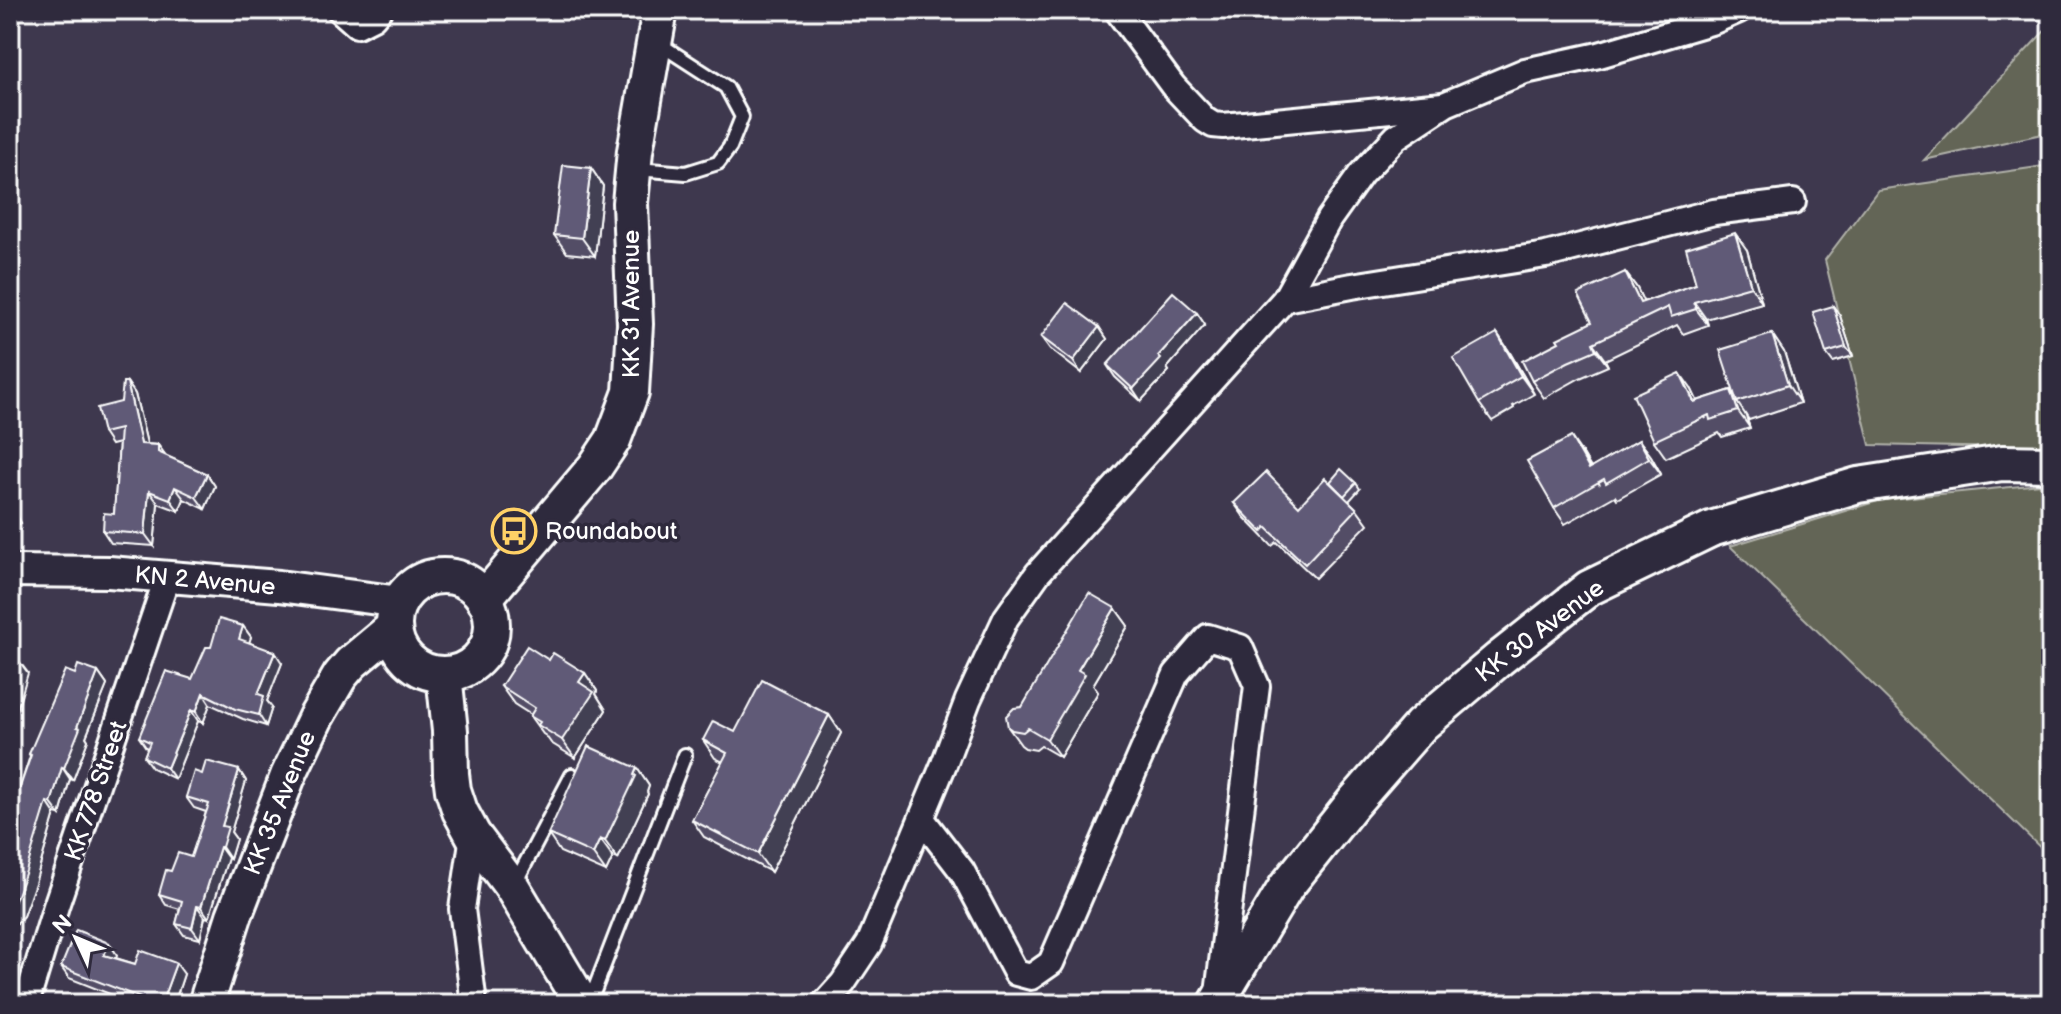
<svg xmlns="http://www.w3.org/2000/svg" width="2061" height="1014" font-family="'Balsamiq Sans',sans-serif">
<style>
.green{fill:#636556;stroke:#b1b2aa;stroke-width:2}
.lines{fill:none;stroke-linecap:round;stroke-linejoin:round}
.service-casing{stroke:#fff;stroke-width:18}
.minor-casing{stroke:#fff;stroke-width:30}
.tertiary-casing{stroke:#fff;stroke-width:36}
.secondary-casing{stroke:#fff;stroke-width:40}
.service{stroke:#2f2a3d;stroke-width:12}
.minor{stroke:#2f2a3d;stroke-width:24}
.tertiary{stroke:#2f2a3d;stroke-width:30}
.secondary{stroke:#2f2a3d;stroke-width:34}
.wall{fill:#534d66;stroke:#fff;stroke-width:2}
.shaded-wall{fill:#433f53;stroke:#fff;stroke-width:2}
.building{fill:#605a77;stroke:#fff;stroke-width:2}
.labels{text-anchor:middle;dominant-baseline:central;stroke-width:7;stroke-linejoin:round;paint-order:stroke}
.street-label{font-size:24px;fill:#fff;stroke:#2f2a3d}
.poi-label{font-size:24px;fill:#fff;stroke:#2f2a3d;text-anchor:start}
</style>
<rect width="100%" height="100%" fill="#3e384e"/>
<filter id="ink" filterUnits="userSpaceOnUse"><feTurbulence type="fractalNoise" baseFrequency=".0125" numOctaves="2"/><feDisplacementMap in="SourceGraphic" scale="16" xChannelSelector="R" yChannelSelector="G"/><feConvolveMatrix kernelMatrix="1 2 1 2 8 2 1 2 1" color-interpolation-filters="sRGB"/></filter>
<g filter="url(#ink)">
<g class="green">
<polygon points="2051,24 2051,132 1924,160"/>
<polygon points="2051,165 2051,449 1870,445 1825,260 1878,190"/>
<polygon points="2051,483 2051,858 1730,546 1881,500"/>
</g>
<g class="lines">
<g class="service-casing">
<g id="service">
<polyline points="637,169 686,173 718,163 730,147 742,117 726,87 658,43"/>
<polyline points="514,885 572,775"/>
<polyline points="589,1004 685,755"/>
</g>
</g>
<g class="minor-casing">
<g id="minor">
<polyline points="340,10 357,25 373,17 379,10"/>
<polyline points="1117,10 1173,86 1205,120 1213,125 1223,126 1443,105"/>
<polyline points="1285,299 1352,286 1546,255 1714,212 1793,202"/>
<polyline points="922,819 962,871 1016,973 1031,977 1051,963 1176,674 1208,637 1240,647 1257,686 1218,993"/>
<polyline points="473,835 462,909 474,1004"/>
<polyline points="26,1004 56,906 167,578"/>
<polyline points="824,1004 843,983 869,944 944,764 968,700 1006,618 1038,573 1285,299 1329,219 1361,174 1396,137 1446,104 1525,71 1599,55 1714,21 1739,10"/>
</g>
</g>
<g class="tertiary-casing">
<polyline id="tertiary" points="10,571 109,572 279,586 400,602"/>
</g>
<g class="secondary-casing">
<g id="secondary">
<circle cx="443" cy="625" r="49"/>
<polyline points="484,599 595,467 613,440 631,392 635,324 630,203 635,151 660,10"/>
<polyline points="444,674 450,731 451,774 453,790 460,811 473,835 512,887 582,1004"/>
<polyline points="206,1004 234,916 288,776 316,717 340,676 351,663 394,627"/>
<polyline points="1216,1004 1286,887 1353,803 1421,725 1499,659 1589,588 1711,529 1858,485 2002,463 2051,464"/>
</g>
</g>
<use href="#service" class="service"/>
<use href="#minor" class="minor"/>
<use href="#tertiary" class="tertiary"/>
<use href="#secondary" class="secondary"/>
</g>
<g class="wall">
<polygon points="591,168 603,186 595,256 567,253 554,235"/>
<polygon points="1747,250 1762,303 1706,319 1708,325 1683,334 1677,325 1605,360 1608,366 1580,378 1544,398 1532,381 1559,342 1592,322 1625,272 1637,288 1643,302 1696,284"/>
<polygon points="1833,306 1840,316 1853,356 1833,362 1826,353"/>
<polygon points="1197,313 1205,325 1167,368 1169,371 1141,401 1115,377 1107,365"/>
<polygon points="1099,327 1107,339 1081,373 1050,349 1041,337"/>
<polygon points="1497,333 1509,351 1534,394 1513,406 1514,408 1492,421 1479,403"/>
<polygon points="1772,334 1784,352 1800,403 1749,420 1745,414 1750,428 1722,437 1719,433 1666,458 1654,441 1692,390 1697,401 1731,390 1735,395"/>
<polygon points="127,382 135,394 147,444 158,445 166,456 207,474 215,486 205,509 184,499 179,511 158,503 154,546 111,543 103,531 114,514 119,443 111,445 103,433 121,402"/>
<polygon points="1639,440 1651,456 1661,474 1617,499 1615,496 1565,524 1554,508 1582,453 1591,468"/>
<polygon points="1356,483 1360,489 1349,501 1357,509 1368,524 1315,578 1277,542 1272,546 1244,517 1234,503 1299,506 1331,484"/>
<polygon points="10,503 21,523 10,529"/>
<polygon points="1115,608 1128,626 1093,685 1098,692 1060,757 1041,746 1036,750 1025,748 1021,745 1008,727 1022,707"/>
<polygon points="243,626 251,637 249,642 282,663 267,701 272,707 266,726 243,719 210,704 203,723 198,721 175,779 152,768 144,757 147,749 139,737 192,679 211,647"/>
<polygon points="549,660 585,673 597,691 596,694 606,710 575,758 551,743 546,736 543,734 530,716 531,715 514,704 501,686"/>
<polygon points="98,672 107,685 86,737 88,740 73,780 70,779 60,815 55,814 35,883 23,916 10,932 10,817 12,811 10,808 10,798 19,790 30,756 29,754 75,674"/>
<polygon points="829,715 841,733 771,872 704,837 692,820 723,762 715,758 703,740 735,732"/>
<polygon points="637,768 649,786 647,792 648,794 618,859 613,857 606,872 560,852 548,834"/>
<polygon points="239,770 246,781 231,832 236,839 230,859 228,858 209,918 205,917 200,939 184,935 176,924 180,909 166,905 159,894 171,871 191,857 206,812 194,808 186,797 202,774"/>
<polygon points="109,943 117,955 116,958 135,964 184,974 174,1004 135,1004 69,978 61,967"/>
</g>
<g class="shaded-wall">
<polygon points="591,168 603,186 595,256 582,238"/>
<polygon points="1735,233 1747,250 1762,303 1751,286"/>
<polygon points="1625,272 1637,288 1650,316 1640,303"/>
<polygon points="1694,302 1706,319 1708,325 1696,309"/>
<polygon points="1833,306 1840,316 1853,356 1846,347"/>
<polygon points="1197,313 1205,325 1167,368 1169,371 1141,401 1133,389 1158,356"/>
<polygon points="1099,327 1107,339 1081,373 1073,361"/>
<polygon points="1497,333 1509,351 1534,394 1521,376"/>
<polygon points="1772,334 1784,352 1800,403 1788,385"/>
<polygon points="1593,343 1605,360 1608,366 1596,350"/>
<polygon points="1680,373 1692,390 1706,419 1694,402"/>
<polygon points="127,382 135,394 150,456 141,444"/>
<polygon points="1731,390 1739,401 1737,402 1745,414 1750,428 1738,411"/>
<polygon points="1571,437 1582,453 1600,485 1589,469"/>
<polygon points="1639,440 1651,456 1661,474 1649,458"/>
<polygon points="158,445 167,457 158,452"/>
<polygon points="207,474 215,486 205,509 196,497"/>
<polygon points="175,487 184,499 179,511 170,499"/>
<polygon points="149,491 158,503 154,546 145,534"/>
<polygon points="10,503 11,505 21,523 10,507"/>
<polygon points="1115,608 1128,626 1093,685 1098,692 1060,757 1047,739 1078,670"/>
<polygon points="243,626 251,637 247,649 239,639"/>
<polygon points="275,652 282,663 267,701 272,707 266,726 259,715 258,694"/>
<polygon points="19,661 28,673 10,734 10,694"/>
<polygon points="98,672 107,685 86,737 88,740 73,780 64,768 77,727"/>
<polygon points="585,673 597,691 596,694 606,710 575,758 562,740 579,682"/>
<polygon points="203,693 210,704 203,723 196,712"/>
<polygon points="191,710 198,721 175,779 167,768"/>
<polygon points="829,715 841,733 771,872 758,854"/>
<polygon points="62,767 70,779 60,815 51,803"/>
<polygon points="637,768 649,786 647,792 648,794 618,859 605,841"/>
<polygon points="239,770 246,781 231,832 236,839 230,859 222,847 222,826"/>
<polygon points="47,802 55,814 35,883 23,916 10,932 10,909"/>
<polygon points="600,839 613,857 606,872 593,854"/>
<polygon points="220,847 228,858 209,918 201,907"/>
<polygon points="197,906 205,917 200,939 192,928"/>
<polygon points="10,939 16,947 10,962"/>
<polygon points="109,943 117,955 112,967 104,955"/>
<polygon points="176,963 184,974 174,1004 161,1004"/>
</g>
<g class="building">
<polygon points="563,165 591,168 582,238 554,235"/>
<polygon points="1735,233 1751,286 1694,302 1696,309 1671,317 1668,307 1593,343 1596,350 1568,362 1532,381 1522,361 1559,342 1557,339 1592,322 1578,294 1625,272 1640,303 1696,284 1686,248"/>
<polygon points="1173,292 1197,313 1158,356 1161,359 1133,389 1107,365"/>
<polygon points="1067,303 1099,327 1073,361 1041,337"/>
<polygon points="1833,306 1846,347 1826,353 1813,312"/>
<polygon points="1497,333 1521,376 1500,388 1501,390 1479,403 1453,358"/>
<polygon points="1772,334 1788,385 1737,402 1720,350"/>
<polygon points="1680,373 1694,402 1731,390 1738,411 1710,420 1709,415 1654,441 1633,395"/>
<polygon points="123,382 127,382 141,444 158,445 158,452 207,474 196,497 175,487 170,499 149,491 145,534 103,531 104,513 114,514 120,429 103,433 97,408 121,402"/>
<polygon points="1571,437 1589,469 1639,440 1649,458 1606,483 1604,479 1554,508 1527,461"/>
<polygon points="1341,469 1356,483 1344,496 1330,482"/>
<polygon points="1266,472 1299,506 1325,478 1357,509 1305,564 1266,527 1262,532 1234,503"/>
<polygon points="1089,593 1115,608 1078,670 1085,674 1047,739 1028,728 1023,732 1012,730 1008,727 1006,716 1014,708 1022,707"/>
<polygon points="219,619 243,626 239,639 275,652 258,694 264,696 259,715 235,709 203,693 196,712 191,710 167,768 144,757 150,742 139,737 166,671 192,679 206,647 211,647"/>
<polygon points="527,646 549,660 553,653 585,673 579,682 594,692 562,740 538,725 540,722 530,716 535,708 501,686"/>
<polygon points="10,658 19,661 10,694"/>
<polygon points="78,665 98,672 77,727 80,728 64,768 62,767 51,803 47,802 26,871 14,903 10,909 10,817 13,807 10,806 10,798 13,788 19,790 31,755 29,754 65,670 75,674"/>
<polygon points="762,680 829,715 758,854 692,820 727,753 703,740 713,721 735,732"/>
<polygon points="588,746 637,768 634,775 636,776 605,841 600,839 593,854 548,834"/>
<polygon points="206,761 239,770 222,826 228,827 222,847 220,847 201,907 197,906 192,928 176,924 182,901 159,894 166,870 171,871 178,853 191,857 209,804 186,797 194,771 202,774"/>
<polygon points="76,930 109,943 104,955 135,964 140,950 176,963 161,1004 139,1004 141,998 61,967"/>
</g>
</g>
<defs>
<g id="bus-ring" transform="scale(2.3)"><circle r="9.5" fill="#2f2a3d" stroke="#ffd166" stroke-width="1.5"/><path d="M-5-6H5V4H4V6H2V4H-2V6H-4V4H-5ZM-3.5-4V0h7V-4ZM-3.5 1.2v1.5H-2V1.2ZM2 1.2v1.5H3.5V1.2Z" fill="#ffd166"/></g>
</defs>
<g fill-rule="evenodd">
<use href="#bus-ring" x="514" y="531"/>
</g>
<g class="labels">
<g class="street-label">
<text transform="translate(631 304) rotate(-90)">KK 31 Avenue</text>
<text transform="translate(205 581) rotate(5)">KN 2 Avenue</text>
<text transform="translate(1540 631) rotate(-37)">KK 30 Avenue</text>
<text transform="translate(96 791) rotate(-71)">KK 778 Street</text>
<text transform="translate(280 803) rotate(-68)">KK 35 Avenue</text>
</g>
<g class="poi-label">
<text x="545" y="531">Roundabout</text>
</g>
</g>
<rect width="2061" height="1014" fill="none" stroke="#2f2a3d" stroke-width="40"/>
<rect x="20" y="20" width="2021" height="974" fill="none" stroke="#fff" stroke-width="3" filter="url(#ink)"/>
<g transform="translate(76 938) rotate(314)" stroke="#2f2a3d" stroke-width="6" paint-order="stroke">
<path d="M0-6L14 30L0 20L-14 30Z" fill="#ffffff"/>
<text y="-12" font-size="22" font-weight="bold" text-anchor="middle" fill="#ffffff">N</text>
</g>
</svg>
